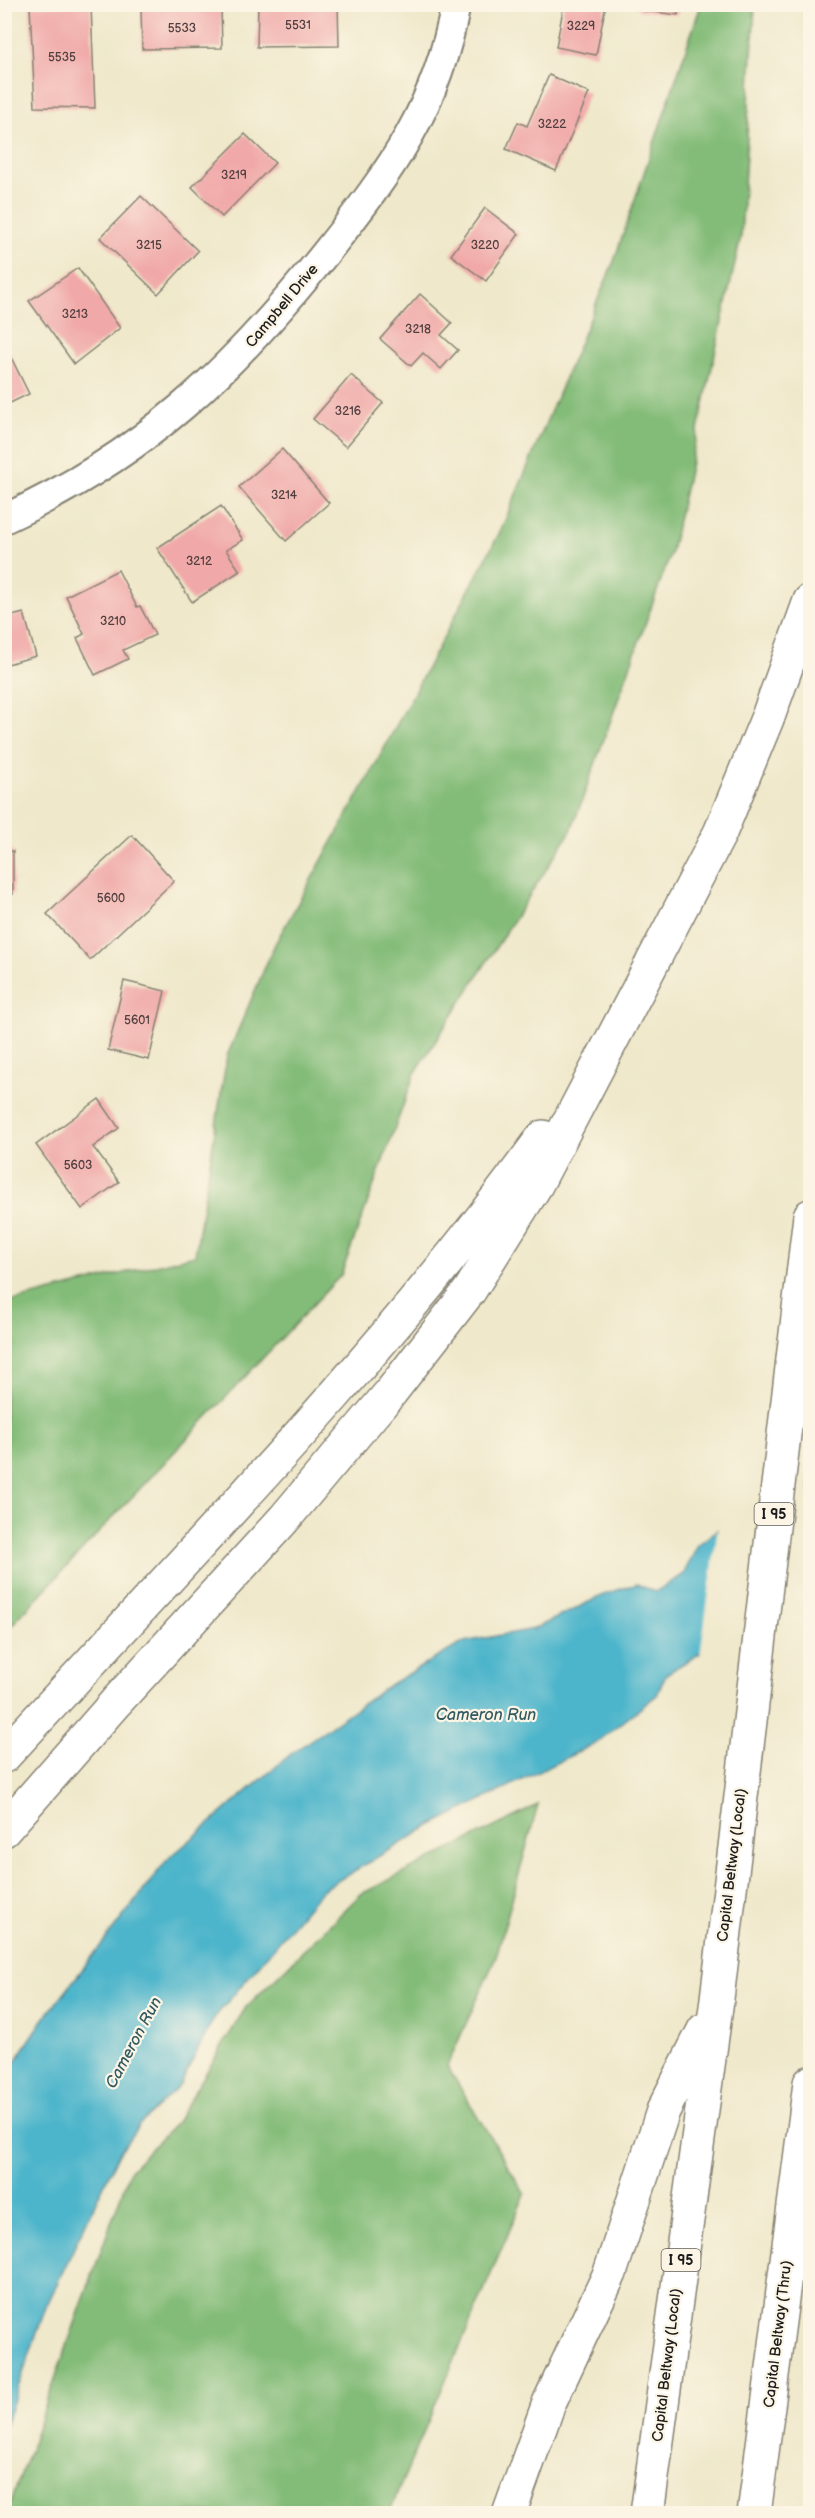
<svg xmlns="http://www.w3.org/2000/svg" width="815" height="2518" font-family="'Balsamiq Sans',sans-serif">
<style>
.forest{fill:#83bc78;stroke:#506c4a;stroke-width:1.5}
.water{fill:#4db5cb;stroke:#346874;stroke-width:1.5}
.pier{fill:#efe8ca}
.building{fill:#f0a9a8}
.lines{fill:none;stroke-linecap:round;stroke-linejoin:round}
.minor-casing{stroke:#868273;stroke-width:32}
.motorway-casing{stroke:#868273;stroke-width:36}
.minor{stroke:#fff;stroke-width:28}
.motorway{stroke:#fff;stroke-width:33}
.labels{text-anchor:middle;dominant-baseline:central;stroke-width:4.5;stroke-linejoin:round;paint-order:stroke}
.number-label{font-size:12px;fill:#513f3f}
.shield{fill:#fcf5e5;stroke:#5f5d58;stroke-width:1.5}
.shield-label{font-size:14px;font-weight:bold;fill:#1c1c1c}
.street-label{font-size:15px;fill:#1c1c1c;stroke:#fcf5e5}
.water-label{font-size:16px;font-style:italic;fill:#305962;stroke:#fcf5e5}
</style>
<rect width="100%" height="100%" fill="#fcf5e5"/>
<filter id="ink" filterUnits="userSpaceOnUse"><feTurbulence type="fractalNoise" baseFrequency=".0167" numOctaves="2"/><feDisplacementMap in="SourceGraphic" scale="12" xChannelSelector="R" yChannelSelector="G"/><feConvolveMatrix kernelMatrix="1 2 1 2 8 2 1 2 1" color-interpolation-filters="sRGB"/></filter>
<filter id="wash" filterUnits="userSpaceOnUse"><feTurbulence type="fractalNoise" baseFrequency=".008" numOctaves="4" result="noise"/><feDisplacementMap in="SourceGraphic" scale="24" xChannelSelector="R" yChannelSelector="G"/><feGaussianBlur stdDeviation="1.35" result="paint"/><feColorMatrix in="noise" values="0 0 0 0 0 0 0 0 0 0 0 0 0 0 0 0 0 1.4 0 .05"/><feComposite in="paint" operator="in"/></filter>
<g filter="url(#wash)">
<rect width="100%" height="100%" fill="#efe8ca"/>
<g class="forest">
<polygon points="701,5 755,5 741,236 671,552 571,831 415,1073 341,1275 5,1632 5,1303 195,1255 227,1056 275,944 372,771 501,530 614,261"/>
<polygon points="538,1805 496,1957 447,2066 525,2194 389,2513 7,2513 130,2170 175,2124 246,2007 361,1894"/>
</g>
<polygon class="water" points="810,1457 810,1586 666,1674 657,1695 596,1743 432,1825 322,1890 214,2018 180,2085 139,2125 119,2153 46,2307 5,2425 5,2077 43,2020 167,1860 292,1753 391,1684 464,1642 534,1629 605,1594 637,1584 655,1592 683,1575 698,1545"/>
<polygon class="pier" points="810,1454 810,1590 700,1656 718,1526"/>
<g id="blocks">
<g class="building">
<polygon points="258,4 338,4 339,46 257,47"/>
<polygon points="564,4 606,4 596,55 556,47"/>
<polygon points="639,4 679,4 678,15 638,10"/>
<polygon points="91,5 95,108 35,107 30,6"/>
<polygon points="221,7 222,48 142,49 141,8"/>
<polygon points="549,75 589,93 556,171 506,149 518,122 527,126"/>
<polygon points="245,134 275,163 222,217 192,187"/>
<polygon points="141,196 198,251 158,294 100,238"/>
<polygon points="485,208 519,234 486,281 451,255"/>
<polygon points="78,268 120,328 74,364 29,301"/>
<polygon points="420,294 452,323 441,335 458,350 441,369 423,353 411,366 380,339"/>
<polygon points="4,343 29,394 4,406"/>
<polygon points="351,375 383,403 346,447 313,419"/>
<polygon points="282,449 329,503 286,541 239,487"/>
<polygon points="221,506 243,540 226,550 240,571 192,602 157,548"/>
<polygon points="118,570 137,607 140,606 155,635 123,650 128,659 95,675 77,638 84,634 66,596"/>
<polygon points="24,613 36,656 4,665 4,618"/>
<polygon points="132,835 174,881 90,960 47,914"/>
<rect x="4" y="851" width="9" height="43"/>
<polygon points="124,981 165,991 149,1060 108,1050"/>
<polygon points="99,1099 119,1128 93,1147 119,1182 82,1209 36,1145"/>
</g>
</g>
</g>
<g filter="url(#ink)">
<use href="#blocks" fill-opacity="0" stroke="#868273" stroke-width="1.5"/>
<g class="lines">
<g class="minor-casing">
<path id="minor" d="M4,519C146,454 232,371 328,250C392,169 437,108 456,4"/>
</g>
<g class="motorway-casing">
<g id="motorway">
<path d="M4,1756C189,1554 382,1358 543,1137"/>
<polyline points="4,1830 116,1702 284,1519 391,1392 470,1290 536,1185 720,833 769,714 810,601"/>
<polyline points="509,2514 549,2403 610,2273 663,2111 704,2030"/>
<polyline points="647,2514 716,2007 810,1216"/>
<polyline points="754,2514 810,2083"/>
</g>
</g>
<use href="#minor" class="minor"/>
<use href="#motorway" class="motorway"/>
</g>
</g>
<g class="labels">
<g class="number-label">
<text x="298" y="25">5531</text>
<text x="581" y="26">3229</text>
<text x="182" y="28">5533</text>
<text x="62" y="57">5535</text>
<text x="552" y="124">3222</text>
<text x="234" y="175">3219</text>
<text x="149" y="245">3215</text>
<text x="485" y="245">3220</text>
<text x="75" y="314">3213</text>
<text x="418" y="329">3218</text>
<text x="348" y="411">3216</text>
<text x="284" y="495">3214</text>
<text x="199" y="561">3212</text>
<text x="113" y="621">3210</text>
<text x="111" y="898">5600</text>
<text x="137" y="1020">5601</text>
<text x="78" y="1165">5603</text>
</g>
<g class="shield">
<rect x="754.5" y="1503" width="39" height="22" rx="4.5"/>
<rect x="661.5" y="2249" width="39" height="22" rx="4.5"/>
</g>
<g class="shield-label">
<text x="774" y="1514">I 95</text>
<text x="681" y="2260">I 95</text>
</g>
<g class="street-label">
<text transform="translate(282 306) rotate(-50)">Campbell Drive</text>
<text transform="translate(732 1865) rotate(-83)">Capital Beltway (Local)</text>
<text transform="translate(778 2334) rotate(-83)">Capital Beltway (Thru)</text>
<text transform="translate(667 2365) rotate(-83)">Capital Beltway (Local)</text>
</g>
<g class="water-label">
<text x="486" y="1715">Cameron Run</text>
<text transform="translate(134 2043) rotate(-62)">Cameron Run</text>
</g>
</g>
<rect width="815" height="2518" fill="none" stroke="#fcf5e5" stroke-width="24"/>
</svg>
